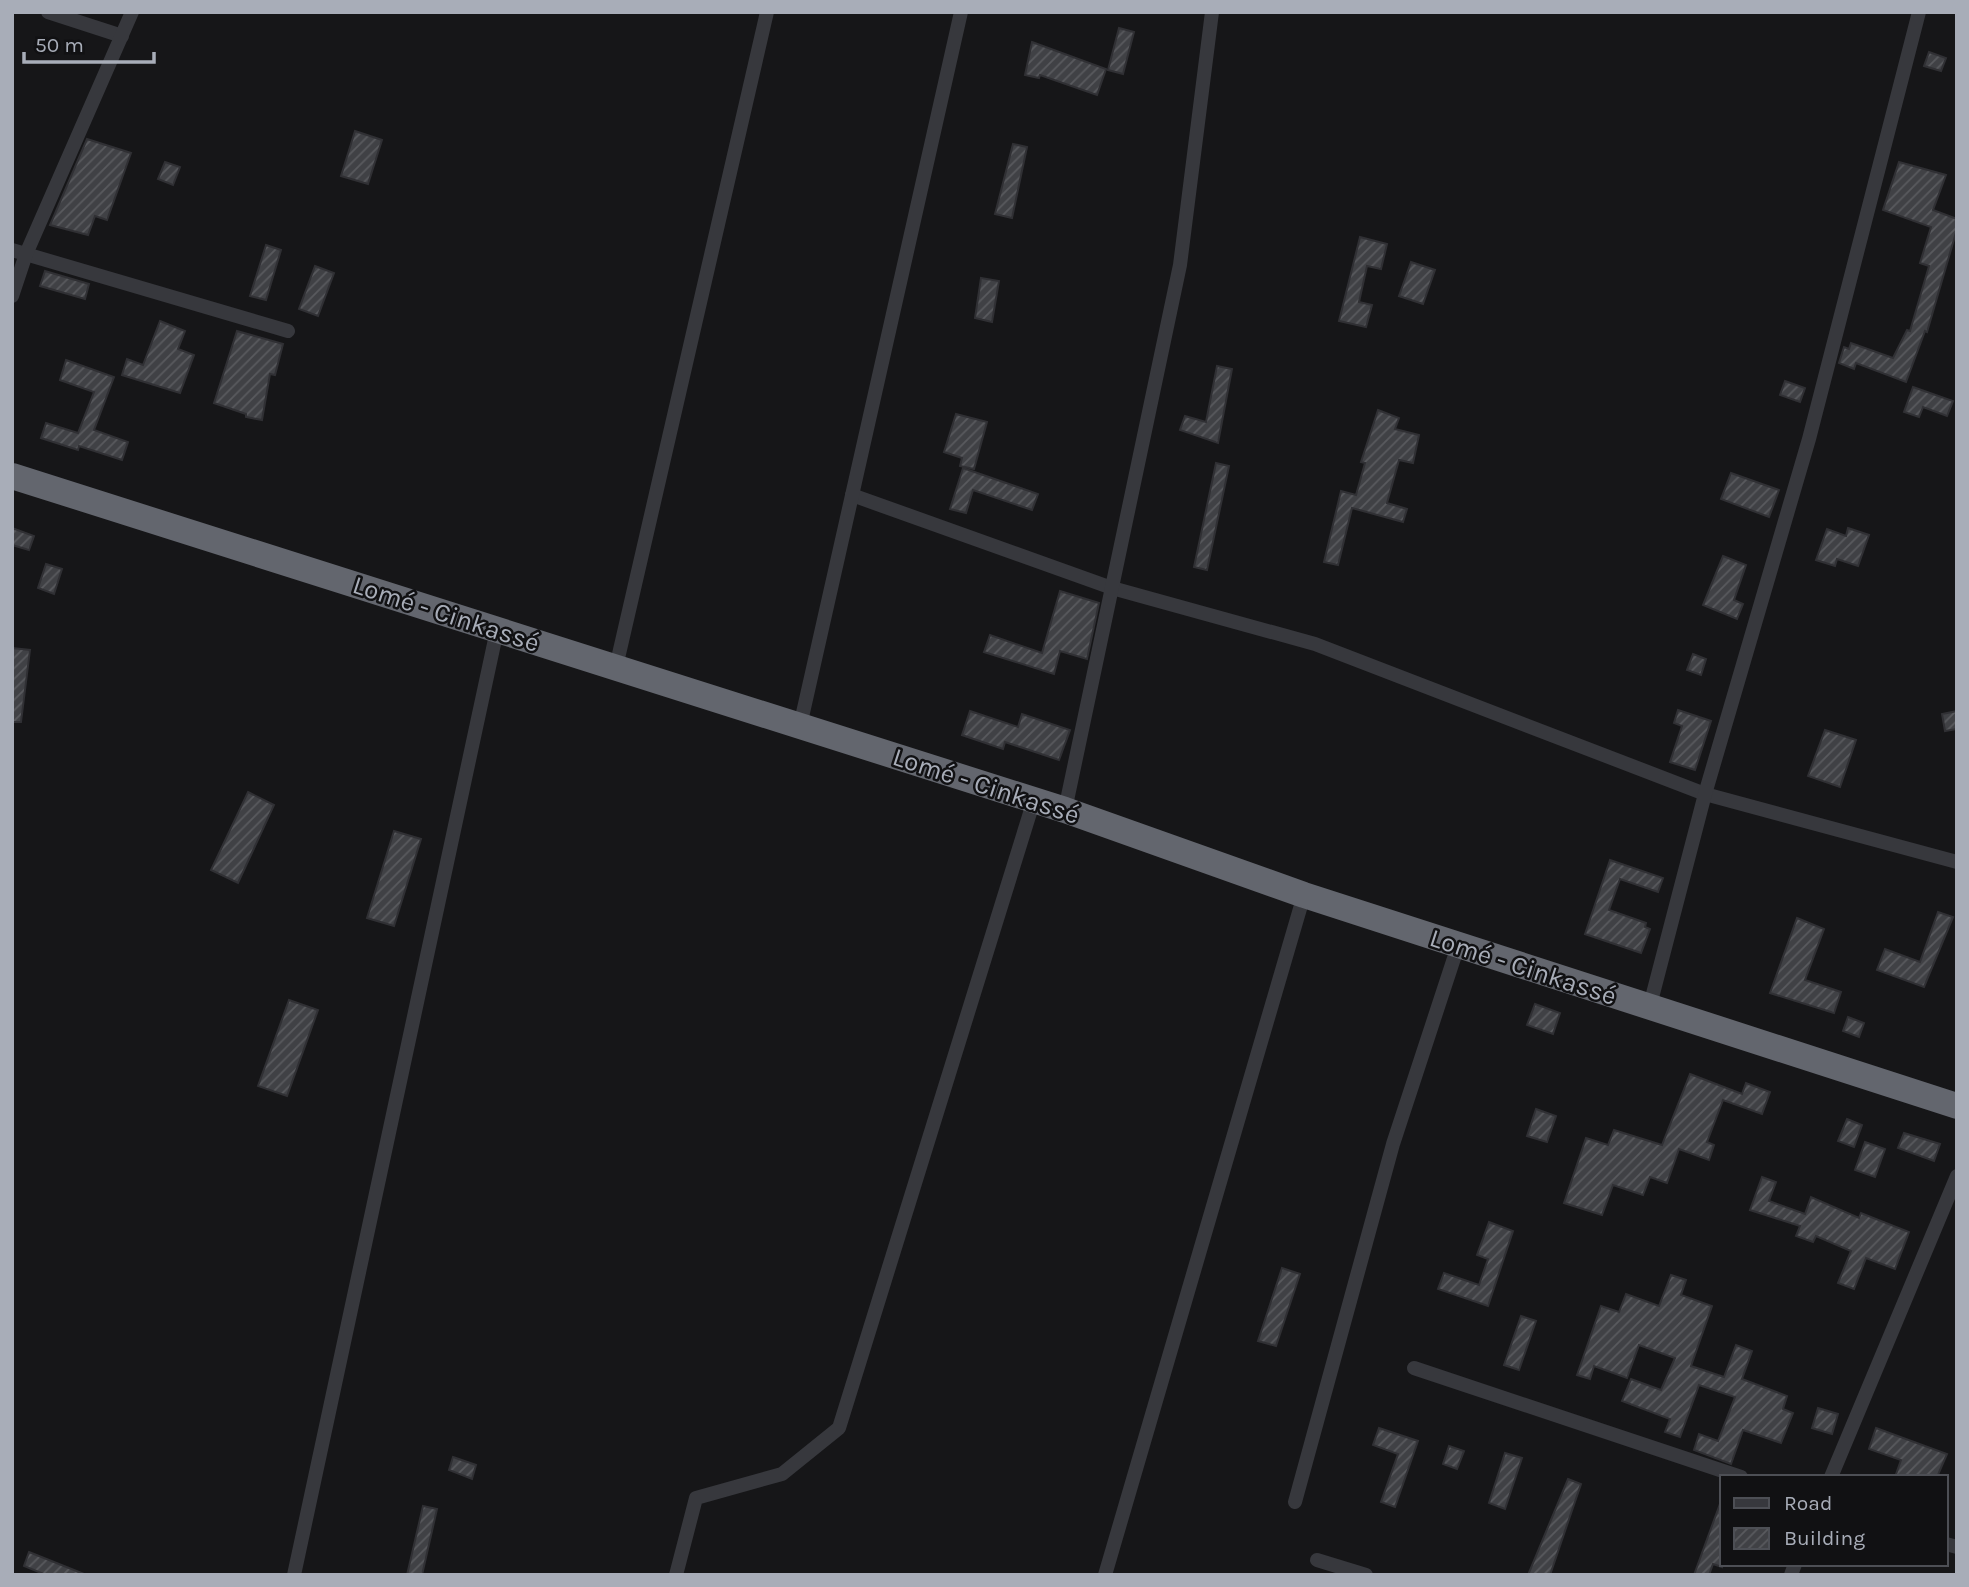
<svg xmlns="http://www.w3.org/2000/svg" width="1969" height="1587" font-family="Karla,sans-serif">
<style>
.building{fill:url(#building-hatch);stroke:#303034;stroke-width:2}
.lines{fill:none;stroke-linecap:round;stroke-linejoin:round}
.street{stroke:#37383d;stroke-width:14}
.highway{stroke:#63666e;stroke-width:26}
.labels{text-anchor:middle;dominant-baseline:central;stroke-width:5;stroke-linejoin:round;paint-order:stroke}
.street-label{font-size:26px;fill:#a8adb8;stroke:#111113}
</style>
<defs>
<pattern id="building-hatch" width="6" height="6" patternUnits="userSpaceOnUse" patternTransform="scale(1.75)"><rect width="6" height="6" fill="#404145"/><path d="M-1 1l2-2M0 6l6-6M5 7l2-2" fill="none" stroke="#595a5e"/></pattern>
</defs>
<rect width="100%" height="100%" fill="#161618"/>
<g class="building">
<polygon points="1119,28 1134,32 1123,74 1108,70"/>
<polygon points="1032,42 1106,69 1097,95 1040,75 1039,78 1025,75"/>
<polygon points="1929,52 1946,58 1941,71 1924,66"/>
<polygon points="355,131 382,140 368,184 341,176"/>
<polygon points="87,139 131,153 107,220 95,216 88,235 50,225"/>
<polygon points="1013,144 1027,147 1012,218 995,214"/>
<polygon points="165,162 180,167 173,185 158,179"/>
<polygon points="1899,162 1946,175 1933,210 1957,219 1957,229 1927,332 1925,331 1906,382 1856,363 1854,369 1839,363 1844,347 1849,349 1851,343 1893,358 1907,330 1910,331 1929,266 1920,263 1931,227 1883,210"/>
<polygon points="1360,237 1387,244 1381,269 1367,266 1359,302 1372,305 1366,327 1339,321"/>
<polygon points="266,245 281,250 266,300 250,296"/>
<polygon points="1411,262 1435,270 1423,304 1399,296"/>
<polygon points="315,266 334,273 318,316 299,309"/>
<polygon points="45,271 89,284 85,299 40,286"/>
<polygon points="981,278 999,281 992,322 975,318"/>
<polygon points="160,321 185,331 178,349 194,355 180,393 122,375 127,359 143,365"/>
<polygon points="237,331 283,344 275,375 270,374 262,420 246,417 246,414 214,403"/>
<polygon points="66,360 114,377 94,430 128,442 122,460 79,446 78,450 41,438 46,423 78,433 94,392 60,380"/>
<polygon points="1217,366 1232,369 1218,443 1180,430 1185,416 1206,422"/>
<polygon points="1785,381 1805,388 1800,402 1780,395"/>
<polygon points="1913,387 1953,401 1947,416 1923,407 1919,417 1904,412"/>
<polygon points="1378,410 1399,418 1395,429 1419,435 1413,463 1399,460 1387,503 1407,509 1403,522 1352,508 1338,565 1324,562 1341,491 1356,495 1365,463 1361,462"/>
<polygon points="956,414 987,422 974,469 960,466 962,458 944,452"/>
<polygon points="1216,463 1229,466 1207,570 1194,567"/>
<polygon points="963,468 1038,494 1032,510 973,490 966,513 950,509"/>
<polygon points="1731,473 1779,490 1769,517 1721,499"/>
<polygon points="12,528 34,536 29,550 12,545"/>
<polygon points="1848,528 1869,535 1858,566 1837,559 1835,566 1816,560 1827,529 1846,536"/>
<polygon points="1723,556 1746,565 1734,600 1743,604 1737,619 1703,605"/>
<polygon points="46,564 62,569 54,594 38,588"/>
<polygon points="1060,591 1099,603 1087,659 1060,651 1054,674 984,652 990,635 1042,653"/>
<polygon points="12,648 30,650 21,722 12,722"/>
<polygon points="1693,654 1706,659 1701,675 1687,670"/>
<polygon points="1678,710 1711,721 1695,770 1670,762 1682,726 1674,723"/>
<polygon points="970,711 1018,727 1022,714 1070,730 1059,760 1005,742 1003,749 962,735"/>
<polygon points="1957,711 1957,729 1945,731 1942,714"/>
<polygon points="1825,730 1856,740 1840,787 1808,776"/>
<polygon points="248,792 274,805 238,883 211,870"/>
<polygon points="394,831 421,839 394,926 367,918"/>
<polygon points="1610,860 1663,878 1658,892 1620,879 1609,910 1646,923 1645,927 1650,929 1641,953 1585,934"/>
<polygon points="1938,912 1953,917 1924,987 1877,970 1885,949 1920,962"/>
<polygon points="1797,918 1824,929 1805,980 1841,992 1834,1013 1770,993"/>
<polygon points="289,1000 318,1010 287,1096 258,1086"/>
<polygon points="1535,1004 1560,1013 1553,1034 1527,1025"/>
<polygon points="1848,1017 1864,1023 1859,1037 1843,1031"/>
<polygon points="1690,1074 1742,1094 1746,1083 1770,1092 1762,1114 1723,1100 1707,1142 1714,1145 1709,1160 1679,1149 1667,1183 1650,1177 1643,1195 1613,1185 1602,1215 1564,1203 1586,1138 1608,1145 1614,1130 1662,1145"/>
<polygon points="1536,1109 1556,1116 1547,1142 1527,1136"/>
<polygon points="1847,1119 1862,1125 1854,1147 1838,1141"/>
<polygon points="1904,1133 1940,1144 1934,1161 1898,1148"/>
<polygon points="1865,1142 1885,1149 1875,1177 1855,1170"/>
<polygon points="1762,1177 1776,1182 1769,1201 1805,1214 1811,1197 1859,1218 1861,1213 1909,1232 1895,1269 1866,1258 1854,1289 1838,1283 1851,1251 1816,1236 1813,1242 1796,1236 1800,1226 1750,1210"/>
<polygon points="1489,1222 1513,1231 1488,1306 1438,1289 1444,1273 1479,1285 1488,1259 1477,1255"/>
<polygon points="1282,1268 1300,1274 1276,1346 1258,1341"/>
<polygon points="1671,1275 1686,1280 1681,1295 1712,1306 1691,1366 1724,1377 1736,1345 1752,1351 1742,1379 1787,1396 1783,1409 1793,1413 1781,1443 1743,1430 1731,1464 1694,1450 1699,1434 1718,1441 1735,1397 1699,1385 1680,1437 1665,1432 1670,1419 1622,1401 1631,1379 1661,1390 1675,1358 1639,1345 1627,1378 1594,1366 1590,1379 1577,1375 1601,1306 1619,1312 1626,1294 1659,1306"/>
<polygon points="1521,1316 1536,1321 1519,1370 1504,1365"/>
<polygon points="1818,1408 1838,1414 1832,1434 1812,1428"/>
<polygon points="1379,1428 1418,1441 1395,1507 1381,1502 1398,1454 1373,1445"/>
<polygon points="1876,1428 1947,1454 1937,1477 1895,1477 1901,1460 1869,1449"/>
<polygon points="1449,1446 1464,1451 1457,1469 1443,1464"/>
<polygon points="1505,1453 1522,1458 1505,1509 1489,1503"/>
<polygon points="453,1457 476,1465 472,1479 449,1470"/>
<polygon points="1568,1479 1581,1484 1550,1575 1528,1575"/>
<polygon points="1721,1501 1722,1567 1713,1564 1709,1575 1694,1575"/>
<polygon points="423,1506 437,1509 422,1575 407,1575"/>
<polygon points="29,1552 84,1574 84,1575 46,1575 24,1566"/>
</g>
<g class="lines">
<g class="street">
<polyline points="48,12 122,36"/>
<polyline points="12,250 288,331"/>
<polyline points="12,296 26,254 132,12"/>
<polyline points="852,495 1112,588 1315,644 1705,794 1957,862"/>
<polyline points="616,667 767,12"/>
<polyline points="800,726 961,12"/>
<polyline points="1065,810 1180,265 1212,12"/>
<polyline points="1649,1009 1705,794 1809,439 1919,12"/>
<polyline points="1414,1368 1741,1477"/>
<polyline points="1831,1477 1957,1176"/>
<polyline points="1295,1502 1393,1144 1458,946"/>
<polyline points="1946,1544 1957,1547"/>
<polyline points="1317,1560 1366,1575"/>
<polyline points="294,1575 497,630"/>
<polyline points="676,1575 696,1498 782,1474 839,1428 1034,800"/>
<polyline points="1105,1575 1304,895"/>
<polyline points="1791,1575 1795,1564"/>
</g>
<polyline class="highway" points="12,476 1065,810 1304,895 1957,1106"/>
</g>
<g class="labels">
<g class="street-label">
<text transform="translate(446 614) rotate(18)">Lomé - Cinkassé</text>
<text transform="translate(986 786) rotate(18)">Lomé - Cinkassé</text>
<text transform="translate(1523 967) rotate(18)">Lomé - Cinkassé</text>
</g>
</g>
<rect width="1969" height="1587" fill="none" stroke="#a8adb8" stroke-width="28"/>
<rect x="1720" y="1475" width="228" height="91" fill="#111113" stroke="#4d4f55" stroke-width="2"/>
<rect x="1734" y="1498" width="35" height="10" fill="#37383d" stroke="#4d4f55" stroke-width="2"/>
<text x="1784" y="1510" font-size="21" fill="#a8adb8">Road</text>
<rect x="1734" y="1528" width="35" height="21" fill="url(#building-hatch)" stroke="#4d4f55" stroke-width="2"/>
<text x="1784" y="1545" font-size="21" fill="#a8adb8">Building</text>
<path d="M24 52v10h130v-10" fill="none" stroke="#a8adb8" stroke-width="3.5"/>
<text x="35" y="52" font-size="21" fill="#a8adb8" stroke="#111113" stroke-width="5" paint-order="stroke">50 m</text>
</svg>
